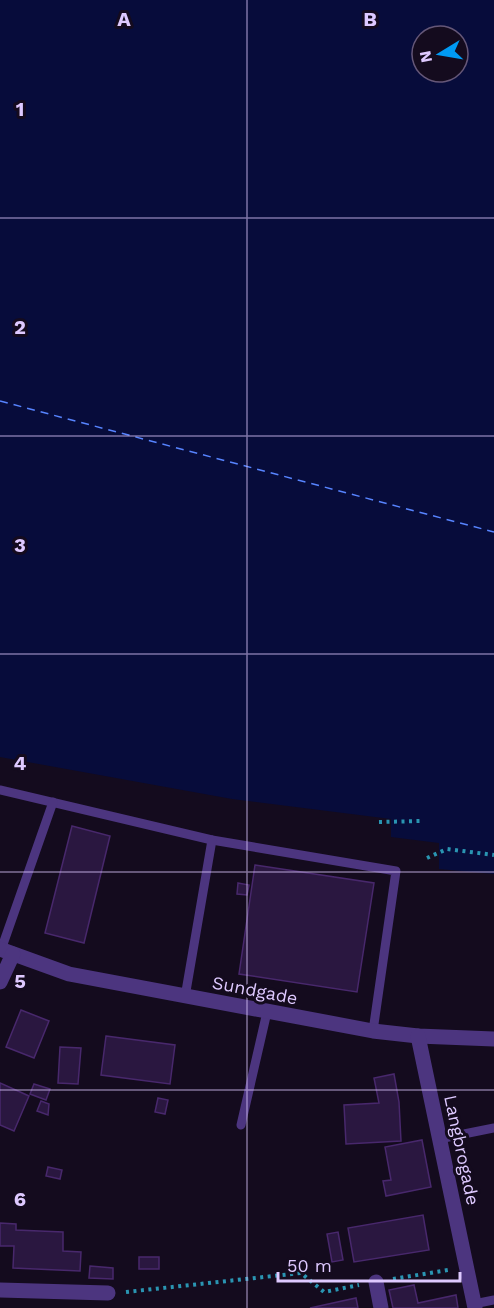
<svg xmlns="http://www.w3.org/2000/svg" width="494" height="1308" font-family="'Work Sans',sans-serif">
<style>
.water{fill:#070c3b;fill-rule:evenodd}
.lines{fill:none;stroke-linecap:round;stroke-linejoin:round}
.ferry{stroke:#5784ff;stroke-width:1.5;stroke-dasharray:8 6;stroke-linecap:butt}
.building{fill:#2a1740;stroke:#48286c;stroke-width:1.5}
.path{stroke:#2a95b2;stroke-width:4;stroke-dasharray:3 4.5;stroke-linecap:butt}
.lane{stroke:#4c357f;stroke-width:9}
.street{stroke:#4c357f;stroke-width:15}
.grid{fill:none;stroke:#dec9ff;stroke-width:1.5;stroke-opacity:0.55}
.labels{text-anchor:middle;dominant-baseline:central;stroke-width:6;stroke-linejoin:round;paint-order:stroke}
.street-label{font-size:18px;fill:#dec9ff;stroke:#140b1e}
.grid-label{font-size:20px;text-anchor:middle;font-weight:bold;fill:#dec9ff;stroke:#140b1e;stroke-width:6;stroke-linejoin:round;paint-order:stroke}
</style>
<rect width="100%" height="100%" fill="#140b1e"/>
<path class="water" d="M0,0H494V874L439,869V843L391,837V819L232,799L0,757ZM422,36H458V72H422Z"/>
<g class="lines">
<polyline class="ferry" points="0,401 494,532"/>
</g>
<g class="building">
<polygon points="72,826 110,836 84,943 45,933"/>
<polygon points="255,865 374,883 357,992 239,974"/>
<polygon points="238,883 249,885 247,895 237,894"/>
<polygon points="21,1010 49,1021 34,1058 6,1047"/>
<polygon points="106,1036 175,1045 170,1084 101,1075"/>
<polygon points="60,1047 81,1048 78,1084 58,1083"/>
<polygon points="394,1074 399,1102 401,1141 346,1144 344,1105 379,1103 374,1078"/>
<polygon points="0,1083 29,1096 14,1131 0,1125"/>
<polygon points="34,1084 50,1089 46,1100 30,1094"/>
<polygon points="158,1098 168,1100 165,1114 155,1112"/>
<polygon points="41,1101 49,1104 48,1115 37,1111"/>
<polygon points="422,1140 431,1187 386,1196 383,1181 391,1180 385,1147"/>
<polygon points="48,1167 62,1170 60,1179 46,1176"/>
<polygon points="423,1215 429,1250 354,1262 348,1228"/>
<polygon points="0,1223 16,1224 16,1230 63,1232 63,1251 81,1252 80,1271 13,1268 14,1246 0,1246"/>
<polygon points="338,1232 343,1260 332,1262 327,1234"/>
<rect x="139" y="1257" width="20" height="12"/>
<polygon points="90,1266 113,1268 113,1279 89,1278"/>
<polygon points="414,1285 418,1303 456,1295 458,1308 393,1308 389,1290"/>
<polygon points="356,1298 358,1308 310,1308"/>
</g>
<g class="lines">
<g class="path">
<polyline points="379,822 421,821"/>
<polyline points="427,858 447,849 494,855"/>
<polyline points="393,1279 448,1270"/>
<polyline points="126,1292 301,1273 324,1292 359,1285"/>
</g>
<g class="lane">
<polyline points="0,790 212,840 396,871 373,1031"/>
<polyline points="1,950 53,802"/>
<polyline points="185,997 212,840"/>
<polyline points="241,1125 267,1012"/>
<polyline points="439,1139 494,1128"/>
<polyline points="474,1304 494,1300"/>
</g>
<g class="street">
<polyline points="0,949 69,974 373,1031 418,1036 494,1039"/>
<polyline points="0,982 13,954"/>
<polyline points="418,1036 475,1308"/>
<polyline points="376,1282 381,1308"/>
<polyline points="0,1290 108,1293"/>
</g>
</g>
<path class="grid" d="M247,0V1308M0,218H494M0,436H494M0,654H494M0,872H494M0,1090H494"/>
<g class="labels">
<g class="street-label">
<text transform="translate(255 990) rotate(11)">Sundgade</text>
<text transform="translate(462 1150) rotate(78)">Langbrogade</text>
</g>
</g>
<g class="grid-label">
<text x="124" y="26">A</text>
<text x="370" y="26">B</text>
<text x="20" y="116">1</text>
<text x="20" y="334">2</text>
<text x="20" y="552">3</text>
<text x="20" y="770">4</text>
<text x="20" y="988">5</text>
<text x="20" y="1206">6</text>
</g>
<g transform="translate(440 54) rotate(259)"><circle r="28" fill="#140b1e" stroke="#655778" stroke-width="1.5"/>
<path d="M0-4.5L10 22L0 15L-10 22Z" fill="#009af4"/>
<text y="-9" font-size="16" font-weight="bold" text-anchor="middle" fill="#dec9ff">N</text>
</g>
<path d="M278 1272v9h182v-9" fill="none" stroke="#dec9ff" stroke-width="3"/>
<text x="287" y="1272" font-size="18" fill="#dec9ff" stroke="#140b1e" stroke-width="4.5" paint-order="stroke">50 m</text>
</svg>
